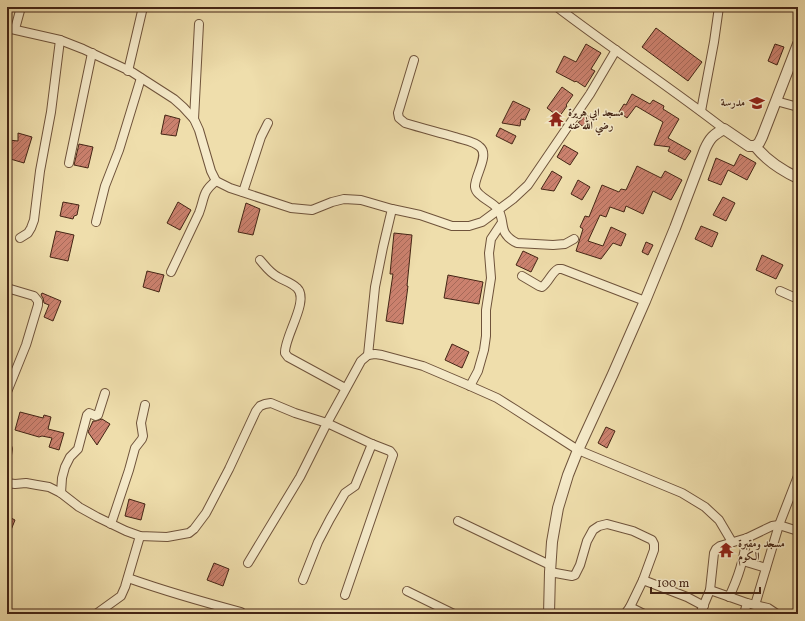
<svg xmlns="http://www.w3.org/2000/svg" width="805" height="621" font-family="Vollkorn,Amiri,serif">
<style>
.building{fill:url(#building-hatch);stroke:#442515}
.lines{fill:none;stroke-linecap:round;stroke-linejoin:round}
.minor-casing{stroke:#6f533b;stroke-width:10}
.tertiary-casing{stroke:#6f533b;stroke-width:12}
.minor{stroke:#f5eac9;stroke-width:8}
.tertiary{stroke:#f5eac9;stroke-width:10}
.labels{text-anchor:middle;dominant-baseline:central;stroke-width:3;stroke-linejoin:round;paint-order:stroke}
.poi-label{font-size:11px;font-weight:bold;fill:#442515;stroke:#f5eac9;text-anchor:start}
</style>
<defs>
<pattern id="building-hatch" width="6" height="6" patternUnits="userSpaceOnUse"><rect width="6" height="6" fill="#cb816e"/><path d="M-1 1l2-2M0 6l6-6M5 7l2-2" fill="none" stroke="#a66959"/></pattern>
</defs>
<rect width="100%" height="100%" fill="#efdeac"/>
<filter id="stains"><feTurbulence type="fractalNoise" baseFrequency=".005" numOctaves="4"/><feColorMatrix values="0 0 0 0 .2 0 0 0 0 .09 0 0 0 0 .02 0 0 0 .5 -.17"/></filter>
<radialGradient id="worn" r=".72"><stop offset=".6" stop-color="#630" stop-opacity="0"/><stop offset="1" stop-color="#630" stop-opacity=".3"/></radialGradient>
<g class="building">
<polygon points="656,28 702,62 688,81 642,47"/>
<polygon points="586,44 601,53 591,69 595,71 585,87 576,81 575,82 556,72 564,56 576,62"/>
<polygon points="775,44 784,47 777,65 768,61"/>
<polygon points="562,87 573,95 566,105 567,106 559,117 547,108"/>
<polygon points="632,94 650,104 653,100 664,106 663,109 679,119 668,138 691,151 685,160 668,151 670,147 654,145 663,122 636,106 627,118 619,112 624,104 626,105"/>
<polygon points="513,101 530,109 525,120 521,119 520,126 502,123"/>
<polygon points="585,114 594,120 587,129 578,123"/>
<polygon points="165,115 180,119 176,136 161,134"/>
<polygon points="500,128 516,136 512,144 496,136"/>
<polygon points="18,133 32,137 24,163 7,158 8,140 18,141"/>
<polygon points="79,144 93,147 88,168 74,165"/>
<polygon points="564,145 578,153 570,165 557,157"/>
<polygon points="740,154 756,163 747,180 728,170 721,185 708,180 716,158 734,166"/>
<polygon points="637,166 661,178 665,171 682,180 671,200 653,191 643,214 626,206 624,212 610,207 606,217 600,215 588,241 603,246 611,227 626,234 621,246 613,243 601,259 576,251 583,229 580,227 585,216 589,217 602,185 619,192 621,189 626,190"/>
<polygon points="552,171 562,177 554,191 541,189"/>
<polygon points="578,180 590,187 582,200 571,194"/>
<polygon points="723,197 735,203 726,221 713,215"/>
<polygon points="63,202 79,205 77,215 74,216 73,219 60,216"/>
<polygon points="178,202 191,210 180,230 167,223"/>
<polygon points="246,203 260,209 253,235 238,232"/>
<polygon points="701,226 718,233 712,247 695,239"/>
<polygon points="56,231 74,235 68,261 50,257"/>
<polygon points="394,233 412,235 407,286 408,286 403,324 386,321 393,274 390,274"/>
<polygon points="646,242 653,245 648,255 642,252"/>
<polygon points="523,251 538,258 531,272 516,265"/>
<polygon points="762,255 783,265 776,279 756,270"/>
<polygon points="147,271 164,275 159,292 143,287"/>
<polygon points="448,275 483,282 479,304 444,298"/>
<polygon points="42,293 61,301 53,321 44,317 49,305 44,303 43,298 41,295"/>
<polygon points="452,344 469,352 462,368 445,360"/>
<polygon points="20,412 43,418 44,415 51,417 48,429 64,433 59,450 49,447 52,438 42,436 39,437 15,430"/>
<polygon points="102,419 110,424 97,445 88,432 93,421 96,421"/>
<polygon points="606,427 615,431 607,448 598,443"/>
<polygon points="129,499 145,504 141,520 125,516"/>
<polygon points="7,516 15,520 7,540"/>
<polygon points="214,563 229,569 223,586 207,580"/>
</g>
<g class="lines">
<g class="minor-casing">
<g id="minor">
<path d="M557,7C612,49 670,87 724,129"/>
<polyline points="7,28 60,40 83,49 132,72 174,99 183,107 194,119 199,130 211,171 216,181 230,188 291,208 312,210 332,202 344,199 361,200 392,209 383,247 375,287 368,355 375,354 382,355 423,366 470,386 497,398 516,410 578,450 682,493 705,507 719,520 732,542"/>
<polyline points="15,29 21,7"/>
<path d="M414,60L398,113L399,118L405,123C421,128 438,132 455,137C463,140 474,141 480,147C490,155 474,177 475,187C476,196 491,201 497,208C507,221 496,233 517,243L553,245L565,244L574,239"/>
<polyline points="128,71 143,7"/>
<polyline points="776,101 798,107"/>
<polyline points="701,111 714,42 719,7"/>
<polyline points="194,119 199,24"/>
<polyline points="69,163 92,53"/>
<polyline points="243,192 261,137 268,123"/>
<polyline points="392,209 420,215 452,226 469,226 482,222 513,199 528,185 590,94 616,50"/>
<polyline points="96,222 105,186 119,150 141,78"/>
<polyline points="20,238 28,233 31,228 34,220 40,171 51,112 60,40"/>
<path d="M260,260C266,267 270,273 278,277C285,281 292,283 297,288C310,300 284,337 285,353L288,357L345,388"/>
<path d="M171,272L199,213C205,197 202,192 216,181"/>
<path d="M522,276L539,286L542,287C549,282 551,273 558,269H562L645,301"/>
<polyline points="7,288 34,296 38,301 38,305 26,345 7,392"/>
<polyline points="780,291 798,299"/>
<polyline points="470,386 478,371 484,350 486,336 486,310 491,278 489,253 491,239 501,224"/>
<polyline points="7,447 8,449 7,455"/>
<polyline points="7,483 15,484 26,483 37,485 49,487 61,493 79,507 97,517 126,531 140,536 167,537 189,533 194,529 206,513 229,469 256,411 260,406 265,404 271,403 295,413 327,423 343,394 361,361 368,355"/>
<polyline points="61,493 62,478 65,467 70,457 78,449 87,415 89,413 96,416 98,415 105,393"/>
<polyline points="458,521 550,565"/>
<polyline points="111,524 129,470 135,448 142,439 143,436 141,423 145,405"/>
<polyline points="743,561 766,568"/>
<polyline points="248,563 300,477 327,423 372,444 390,451 393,455 345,595"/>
<polyline points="550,572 572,576 575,575 580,565 587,541 593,530 599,526 607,524 633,531 652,540 654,544 654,550 643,580"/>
<path d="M128,578C165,591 203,602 241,612L243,614"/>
<polyline points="303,580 318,542 330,519 345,493 355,486 372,444"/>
<polyline points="710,590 747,603 768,608 777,614"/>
<polyline points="407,591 454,614"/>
<path d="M729,597C739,576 743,561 747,538"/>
<polyline points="755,605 779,525 798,476"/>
<polyline points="630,607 644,614"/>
<polyline points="96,614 121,596 125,587 140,536"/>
<polyline points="625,614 630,607 643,580 687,597 704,606"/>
<polyline points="700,614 710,590 714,553 716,549 720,546 747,538 772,526 779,525 798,531"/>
<polyline points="744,614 747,603"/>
</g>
</g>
<g class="tertiary-casing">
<g id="tertiary">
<polyline points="755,146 759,143 762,137 798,44"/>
<path d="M549,614L550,572L552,542L558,508L568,475L578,450L613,374L645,301L675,228L705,149C710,138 713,135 724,129L749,146H755C767,161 781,170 798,178"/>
</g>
</g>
<use href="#minor" class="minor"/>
<use href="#tertiary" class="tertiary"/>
</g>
<defs>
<g id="school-bare" transform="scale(1.2)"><path d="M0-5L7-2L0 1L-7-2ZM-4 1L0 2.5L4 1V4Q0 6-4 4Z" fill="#8f2418" stroke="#f5eac9" stroke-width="2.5" paint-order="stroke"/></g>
<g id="temple-bare" transform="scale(1.2)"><path d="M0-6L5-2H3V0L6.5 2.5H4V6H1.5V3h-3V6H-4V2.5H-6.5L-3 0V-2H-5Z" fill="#8f2418" stroke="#f5eac9" stroke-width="2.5" paint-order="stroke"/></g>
</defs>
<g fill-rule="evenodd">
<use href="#school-bare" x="757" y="103"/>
<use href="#temple-bare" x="556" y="119"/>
<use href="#temple-bare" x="726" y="550"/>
</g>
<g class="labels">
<g class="poi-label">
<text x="745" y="103" text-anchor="end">مدرسة</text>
<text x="568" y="113">مسجد ابي هريرة<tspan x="568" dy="13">رضي الله عنه</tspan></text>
<text x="738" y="544">مسجد ومقبرة<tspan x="738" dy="13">الكوم</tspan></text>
</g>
</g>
<rect width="805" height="621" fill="none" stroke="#efdeac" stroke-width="24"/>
<rect x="8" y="8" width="789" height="605" fill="none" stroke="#442515" stroke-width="2"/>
<rect x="12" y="12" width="781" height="597" fill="none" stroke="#442515"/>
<path d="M651 587v6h109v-6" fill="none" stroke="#442515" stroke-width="2"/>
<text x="657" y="587" font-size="12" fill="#442515" stroke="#f5eac9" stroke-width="3" paint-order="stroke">100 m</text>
<rect width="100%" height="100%" filter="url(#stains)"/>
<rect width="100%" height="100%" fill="url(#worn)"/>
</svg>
